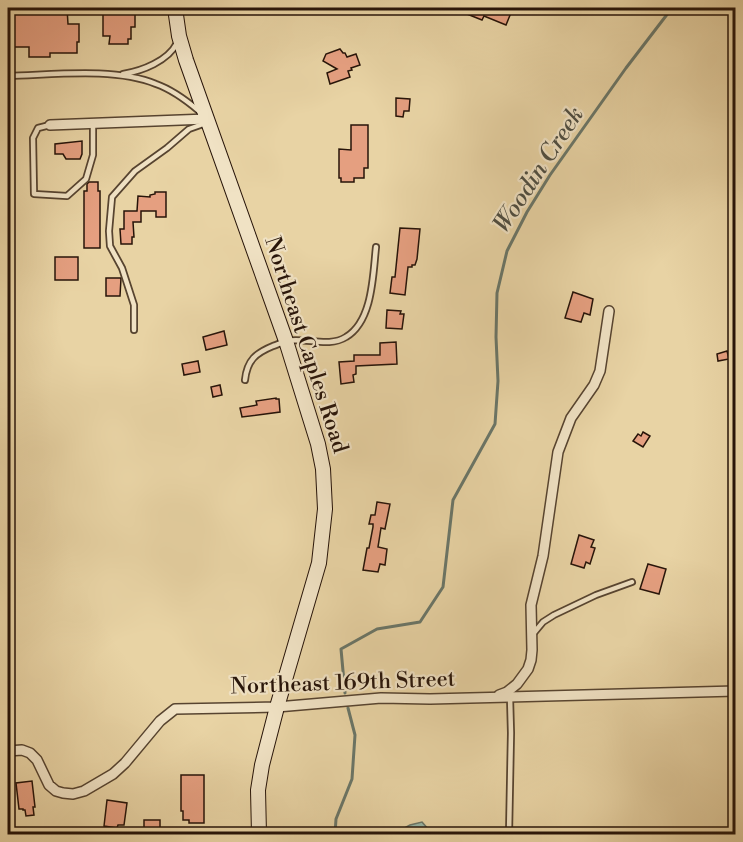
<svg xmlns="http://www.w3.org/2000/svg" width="743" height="842" font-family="'Libre Bodoni',serif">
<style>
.water{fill:url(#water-ripples);stroke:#6a7668;stroke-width:1.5}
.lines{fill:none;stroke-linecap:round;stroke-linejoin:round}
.stream{stroke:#6a7668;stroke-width:3}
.building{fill:#e59f80;stroke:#271409;stroke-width:1.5}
.lane-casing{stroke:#574430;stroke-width:8}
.street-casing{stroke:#574430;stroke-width:12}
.secondary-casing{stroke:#271409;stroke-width:16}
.lane{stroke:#f0e2c4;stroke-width:4.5}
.street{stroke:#f0e2c4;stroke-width:9}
.secondary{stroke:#f0e2c4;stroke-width:14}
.labels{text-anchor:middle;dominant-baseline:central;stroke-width:4.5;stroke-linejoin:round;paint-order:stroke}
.street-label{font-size:22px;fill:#271409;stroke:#f0e2c4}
.water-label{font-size:24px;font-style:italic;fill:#4e4d41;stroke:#f0e2c4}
</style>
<defs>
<pattern id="water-ripples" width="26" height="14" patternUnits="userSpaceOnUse" patternTransform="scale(1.5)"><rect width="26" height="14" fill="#97b7a8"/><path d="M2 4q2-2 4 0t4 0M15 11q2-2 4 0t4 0" fill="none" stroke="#829c8f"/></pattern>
</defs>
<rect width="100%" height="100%" fill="#e8d3a4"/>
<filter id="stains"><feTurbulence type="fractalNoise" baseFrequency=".00333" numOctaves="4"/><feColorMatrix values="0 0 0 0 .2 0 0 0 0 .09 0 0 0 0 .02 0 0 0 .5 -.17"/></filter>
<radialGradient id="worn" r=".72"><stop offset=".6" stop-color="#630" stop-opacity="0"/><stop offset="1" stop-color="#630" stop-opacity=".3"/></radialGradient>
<polygon class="water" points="422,822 429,830 431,834 393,834 410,825"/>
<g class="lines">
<g class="stream">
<polyline points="345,693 341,649 377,629 420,622 443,587 453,500 495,424 498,381 496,337 497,293 507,251 527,212 550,175 626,68 672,8"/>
<polyline points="335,834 336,819 352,779 355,735 348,708"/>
</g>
</g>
<g class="building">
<polygon points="8,8 67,8 68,24 79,24 79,42 77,42 77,53 50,53 50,57 29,57 29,47 8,47"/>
<polygon points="469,8 487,8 498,12 500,8 513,8 506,25 484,16 482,20 467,14"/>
<polygon points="117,10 135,10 135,27 131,27 131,39 128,39 128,44 109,44 110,36 103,36 103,12 117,12"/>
<polygon points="340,49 343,53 345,53 347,57 356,54 360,65 351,68 352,70 348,71 350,77 330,84 327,73 337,69 323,61 326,54"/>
<polygon points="396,98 410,99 409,111 404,111 403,117 396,116"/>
<polygon points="351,125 368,125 368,168 364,168 364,178 354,178 354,182 341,182 341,178 339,178 339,149 351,150"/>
<polygon points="82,141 82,154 80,159 66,159 63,154 55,154 55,144"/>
<polygon points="89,182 98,182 98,191 100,191 100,248 84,248 84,191 87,191 87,184"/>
<polygon points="155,192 166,192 166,217 156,217 156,211 141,211 141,222 133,222 134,237 132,237 132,244 121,244 120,229 124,229 124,211 137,211 138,196 150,197 150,195 155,194"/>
<polygon points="400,228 420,229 417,259 415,265 412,265 412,267 408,267 405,295 390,293 392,277 395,277"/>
<rect x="55" y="257" width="23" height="23"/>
<polygon points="106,278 121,278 120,296 106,296"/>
<polygon points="573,292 593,299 590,315 584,313 581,322 565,318"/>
<polygon points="387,310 401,311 400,314 404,314 402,329 386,328"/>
<polygon points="224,331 227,345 206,350 203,337"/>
<polygon points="396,342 397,364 356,366 356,374 353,375 354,382 341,384 339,362 354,361 354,355 380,355 380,343"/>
<polygon points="727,351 729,359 718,361 717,354"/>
<polygon points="198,361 200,372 184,375 182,364"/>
<polygon points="220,385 222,395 213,397 211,387"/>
<polygon points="276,398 276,399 279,399 280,412 242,417 240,408 257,405 256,401"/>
<polygon points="643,432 650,436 643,447 633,441 638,434 641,436"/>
<polygon points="377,502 390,504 385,529 381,528 378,547 387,549 385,565 380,564 378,572 363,570 367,548 369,548 373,527 373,524 369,524 371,515 375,515"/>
<polygon points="579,535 594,540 591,547 595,548 590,564 586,562 584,568 571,564"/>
<polygon points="648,564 666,569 659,594 640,589"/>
<polygon points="181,775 204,775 204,823 189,823 189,820 183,820 183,811 181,811"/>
<polygon points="32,781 35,807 33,807 34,815 26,816 25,810 23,810 23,809 19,809 16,783"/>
<polygon points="107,800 127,803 124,825 118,825 117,828 104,826"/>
<rect x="144" y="820" width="16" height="14"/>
</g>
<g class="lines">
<g class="lane-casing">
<g id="lane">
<path d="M123,74C142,71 168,61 177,43"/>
<path d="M8,76C53,75 114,67 156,84C173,90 186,100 199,111"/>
<polyline points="50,125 38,128 33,138 34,194 67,196 86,179 93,155 93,124"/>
<polyline points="134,330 134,305 122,268 110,246 109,231 112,197 135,171 167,148 189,129 206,123"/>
<path d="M245,380C247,360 256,353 273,346C277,345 282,342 286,341C305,337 329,348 346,337C373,321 373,274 376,247"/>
<polyline points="533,634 543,622 554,615 596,595 632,582"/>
<polyline points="8,823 10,816 11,809 8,751"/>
<polyline points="509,834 511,733 510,697"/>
</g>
</g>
<g class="street-casing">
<g id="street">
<polyline points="50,125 207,119"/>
<polyline points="499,695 507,692 517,684 528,669 531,660 532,650 531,605 543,556 558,452 571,418 594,385 600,371 609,311"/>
<polyline points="8,751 22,750 30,753 37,760 49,785 56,791 63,793 73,794 84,791 113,774 125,763 160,721 175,709 277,707 381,698 430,699 736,691"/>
</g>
</g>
<g class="secondary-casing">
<polyline id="secondary" points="175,8 179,36 186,60 286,341 318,444 323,469 325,509 319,563 277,707 262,765 258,790 259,834"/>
</g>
<use href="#lane" class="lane"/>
<use href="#street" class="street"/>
<use href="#secondary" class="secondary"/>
</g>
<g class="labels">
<g class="street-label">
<text transform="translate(306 345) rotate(72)">Northeast Caples Road</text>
<text transform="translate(343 683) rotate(-2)">Northeast 169th Street</text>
</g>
<g class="water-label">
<text transform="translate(539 170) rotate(-57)">Woodin Creek</text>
</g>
</g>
<rect width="743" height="842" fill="none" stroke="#e8d3a4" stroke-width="30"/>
<rect x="9" y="9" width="725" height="824" fill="none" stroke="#271409" stroke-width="3"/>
<rect x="15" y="15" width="713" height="812" fill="none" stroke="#271409" stroke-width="1.5"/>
<rect width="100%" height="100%" filter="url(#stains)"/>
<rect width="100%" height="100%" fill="url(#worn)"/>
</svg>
